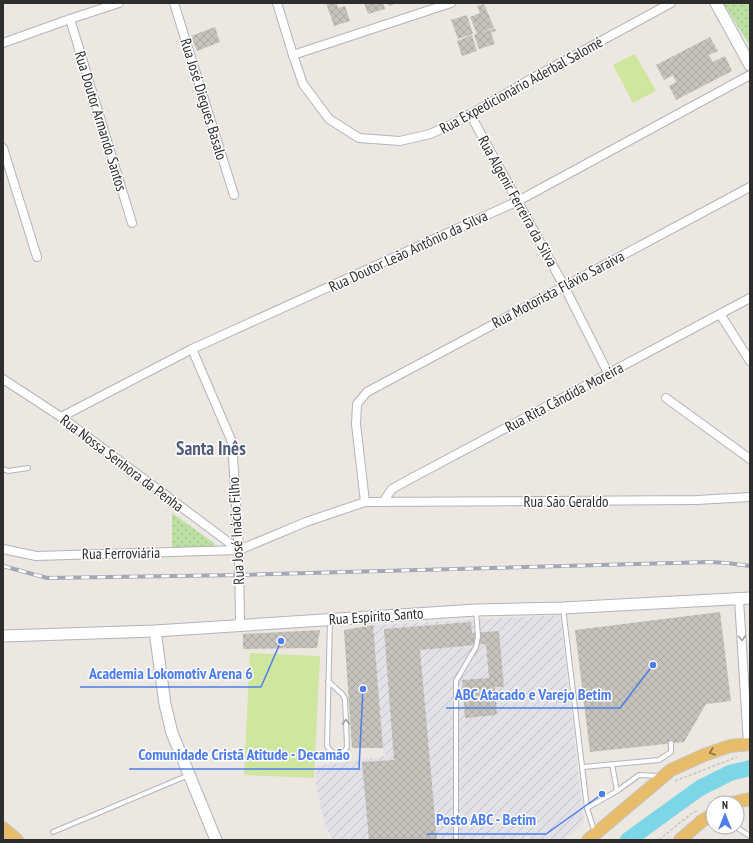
<svg xmlns="http://www.w3.org/2000/svg" width="753" height="843" font-family="'PT Sans Narrow',sans-serif">
<style>
.industrial{fill:url(#industrial-furrows)}
.grass{fill:url(#grass-dots)}
.pitch{fill:#cfe69f}
.lines{fill:none;stroke-linecap:round;stroke-linejoin:round}
.river{stroke:#7cd6e7;stroke-width:16}
.building{fill:url(#building-cross-hatch)}
.lane-casing{stroke:#b1b4bc;stroke-width:6}
.street-casing{stroke:#b1b4bc;stroke-width:10}
.secondary-casing{stroke:#b1b4bc;stroke-width:13}
.primary-casing{stroke:#c4c4c4;stroke-width:14}
.path{stroke:#c4c4c4;stroke-width:1.5;stroke-dasharray:3 2;stroke-linecap:butt}
.lane{stroke:#fff;stroke-width:4}
.street{stroke:#fff;stroke-width:8}
.secondary{stroke:#fff;stroke-width:11}
.primary{stroke:#e7bd6c;stroke-width:12}
.rail-casing{stroke:#a4a8b6;stroke-width:4}
.rail{stroke:#fff;stroke-width:2.5;stroke-dasharray:8;stroke-linecap:butt}
.oneway{stroke:#a0a0a0}
.oneway2{stroke:#816e49}
.labels{text-anchor:middle;dominant-baseline:central;stroke-width:3;stroke-linejoin:round;paint-order:stroke}
.street-label{font-size:15px;fill:#2d2d2d;stroke:#fff}
.district-label{font-size:19px;font-weight:bold;fill:#505d7b;stroke:#fff}
.leader{fill:none;stroke:#4e7ded;stroke-width:1.5}
.callout-dot{fill:#4e7ded;stroke:#fff;stroke-width:1.5}
.callout-label{font-size:16px;text-anchor:middle;font-weight:bold;fill:#4e7ded;stroke:#fff;stroke-width:3;stroke-linejoin:round;paint-order:stroke}
</style>
<defs>
<pattern id="industrial-furrows" width="10" height="10" patternUnits="userSpaceOnUse"><rect width="10" height="10" fill="#e2e1e7"/><path d="M-1 1l2-2M0 10L10 0M9 11l2-2" fill="none" stroke="#c2c1c6"/></pattern>
<pattern id="grass-dots" width="8" height="8" patternUnits="userSpaceOnUse"><rect width="8" height="8" fill="#bedfa2"/><path d="M2 2h.1M6 6h.1" fill="none" stroke="#a4c08c" stroke-width="1.8" stroke-linecap="round"/></pattern>
<pattern id="building-cross-hatch" width="8" height="8" patternUnits="userSpaceOnUse"><rect width="8" height="8" fill="#c6c2bc"/><path d="M0 0l8 8M0 8l8-8" fill="none" stroke="#aaa7a2"/></pattern>
</defs>
<rect width="100%" height="100%" fill="#ede7e1"/>
<polygon class="industrial" points="560,615 584,823 563,840 333,840 325,825 316,785 317,766 386,756 383,748 373,625"/>
<g class="grass">
<polygon points="723,3 750,3 750,46"/>
<polygon points="172,513 214,543 215,546 172,548"/>
</g>
<g class="pitch">
<polygon points="635,54 656,91 633,103 613,65"/>
<polygon points="250,653 320,656 314,778 244,775"/>
</g>
<g class="lines">
<polyline class="river" points="628,840 700,788 730,773 750,768"/>
</g>
<g class="building">
<polygon points="326,3 337,3 338,8 345,6 350,21 334,26"/>
<polygon points="364,3 383,3 385,9 368,14"/>
<polygon points="388,3 398,3 389,6"/>
<polygon points="484,4 494,27 482,33 495,28 496,31 491,33 495,44 479,49 474,35 477,34 470,17 480,13 477,6"/>
<polygon points="467,15 473,34 458,39 451,20"/>
<polygon points="215,27 220,42 197,51 191,36"/>
<polygon points="472,35 477,51 462,56 457,41"/>
<polygon points="710,37 718,51 709,55 713,62 725,56 732,71 676,100 669,86 676,82 673,75 664,80 656,65"/>
<polygon points="720,612 731,701 706,704 684,742 590,752 575,630"/>
<polygon points="471,622 472,633 499,631 504,687 495,687 497,715 465,718 462,680 489,678 486,644 420,650 437,840 369,840 362,762 394,760 384,629"/>
<polygon points="373,625 383,748 352,748 344,630"/>
<polygon points="320,630 317,648 243,649 243,634"/>
</g>
<g class="lines">
<g class="lane-casing">
<g id="lane">
<polyline points="3,469 8,471 28,468"/>
<polyline points="563,608 587,808 595,833"/>
<path d="M328,681L342,694L345,699L347,747L344,752C335,754 332,754 327,746L330,620"/>
<polyline points="612,764 617,791"/>
<polyline points="583,767 659,760 671,752 671,743"/>
<polyline points="587,808 617,791 639,775 659,776"/>
<polyline points="736,827 750,836"/>
<polyline points="53,832 189,775"/>
<polyline points="456,837 456,681 476,647 478,636 476,611"/>
</g>
</g>
<g class="street-casing">
<g id="street">
<polyline points="174,3 234,195"/>
<polyline points="277,3 293,55 303,84 329,119 359,138 400,141 430,134 457,122 531,79 671,3"/>
<polyline points="70,19 132,223"/>
<polyline points="3,43 70,19 119,3"/>
<polyline points="293,55 451,3"/>
<polyline points="470,114 564,286 608,373"/>
<polyline points="3,148 37,257"/>
<polyline points="720,314 750,361"/>
<polyline points="192,349 232,442 239,550 240,625"/>
<polyline points="3,379 61,417 239,550"/>
<polyline points="666,398 750,459"/>
<polyline points="61,417 192,349 518,201 750,75"/>
<polyline points="365,502 356,424 357,404 367,392 750,187"/>
<polyline points="383,502 392,489 410,479 750,298"/>
<polyline points="3,549 36,556 239,550 306,522 365,502 697,500 750,497"/>
<polyline points="739,599 748,744"/>
</g>
</g>
<g class="secondary-casing">
<g id="secondary">
<polyline points="716,3 750,65"/>
<polyline points="155,631 165,704 172,733 216,840"/>
<polyline points="3,636 155,631 476,610 563,608 750,598"/>
</g>
</g>
<g class="primary-casing">
<g id="primary">
<polyline points="732,803 750,799"/>
<polyline points="3,828 17,840"/>
<polyline points="588,840 671,770 704,755 730,746 750,744"/>
<polyline points="680,840 703,820 713,815"/>
</g>
</g>
<g class="path">
<polyline points="675,781 737,757"/>
<polyline points="715,803 723,800"/>
<polyline points="659,840 692,813 697,811"/>
</g>
<use href="#lane" class="lane"/>
<use href="#street" class="street"/>
<use href="#secondary" class="secondary"/>
<use href="#primary" class="primary"/>
<g class="rail-casing">
<polyline id="rail" points="3,566 47,578 239,575 710,562 727,563 750,566"/>
</g>
<use href="#rail" class="rail"/>
</g>
<defs><path id="oneway-chevron" d="M-2-3.5L2.5 0L-2 3.5" fill="none" stroke-width="1.6" stroke-linecap="round" stroke-linejoin="round"/></defs>
<g class="oneway">
<use href="#oneway-chevron" transform="translate(742 638) rotate(86)"/>
<use href="#oneway-chevron" transform="translate(346 722) rotate(-92)"/>
</g>
<use class="oneway2" href="#oneway-chevron" transform="translate(712 752) rotate(161)"/>
<g class="labels">
<g class="street-label">
<text transform="translate(521 85) rotate(-29)">Rua Expedicionário Aderbal Salomé</text>
<text transform="translate(204 99) rotate(73)">Rua José Diegues Basalo</text>
<text transform="translate(101 121) rotate(73)">Rua Doutor Armando Santos</text>
<text transform="translate(518 201) rotate(61)">Rua Algenir Ferreira da Silva</text>
<text transform="translate(408 251) rotate(-25)">Rua Doutor Leão Antônio da Silva</text>
<text transform="translate(558 289) rotate(-28)">Rua Motorista Flávio Saraiva</text>
<text transform="translate(564 397) rotate(-28)">Rua Rita Cândida Moreira</text>
<text transform="translate(122 463) rotate(37)">Rua Nossa Senhora da Penha</text>
<text x="566" y="501">Rua São Geraldo</text>
<text transform="translate(236 531) rotate(-93)">Rua José Inácio Filho</text>
<text transform="translate(121 553) rotate(-1)">Rua Ferroviária</text>
<text transform="translate(376 616) rotate(-4)">Rua Espírito Santo</text>
</g>
<g class="district-label">
<text x="211" y="448">Santa Inês</text>
</g>
</g>
<path class="leader" d="M281 641L261 687H80M653 665L620 708H446M363 689L359 769H129M602 794L546 834H427"/>
<g class="callout-dot">
<circle cx="281" cy="641" r="4"/>
<circle cx="653" cy="665" r="4"/>
<circle cx="363" cy="689" r="4"/>
<circle cx="602" cy="794" r="4"/>
</g>
<g class="callout-label">
<text x="171" y="679">Academia Lokomotiv Arena 6</text>
<text x="533" y="700">ABC Atacado e Varejo Betim</text>
<text x="244" y="760">Comunidade Cristã Atitude - Decamão</text>
<text x="486" y="825">Posto ABC - Betim</text>
</g>
<rect width="753" height="843" fill="none" stroke="#2d2d2d" stroke-width="8"/>
<g transform="translate(725 815)"><circle r="19" fill="#ffffff" stroke="#ababab"/>
<path d="M0-3L7 15L0 10L-7 15Z" fill="#4e7ded"/>
<text y="-6" font-size="11" font-weight="bold" text-anchor="middle" fill="#2d2d2d">N</text>
</g>
</svg>
